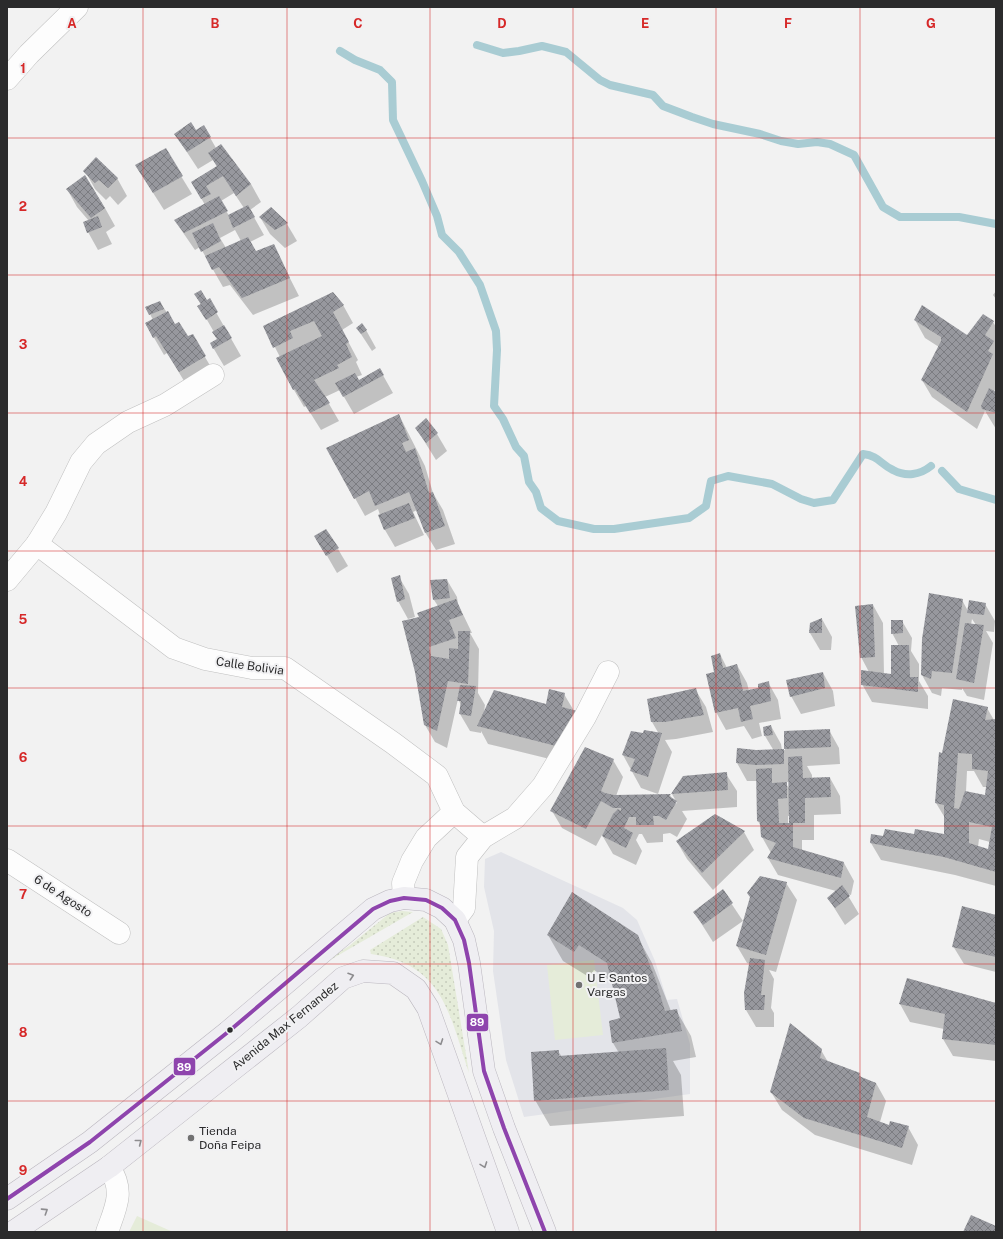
<svg xmlns="http://www.w3.org/2000/svg" width="1003" height="1239" font-family="'Public Sans',sans-serif">
<style>
.built{fill:#e3e4e9}
.green{fill:url(#green-dots)}
.pitch{fill:#e5ecd9}
.shadow{fill:#0003;fill-rule:evenodd}
.lines{fill:none;stroke-linecap:round;stroke-linejoin:round}
.stream{stroke:#a9ccd3;stroke-width:8}
.building{fill:url(#building-cross-hatch);fill-rule:evenodd}
.minor-casing{stroke:#c0c0c0;stroke-width:23}
.major-casing{stroke:#bab6be;stroke-width:23}
.minor{stroke:#fdfdfd;stroke-width:22}
.major{stroke:#efeef2;stroke-width:22}
.bus-1-casing{stroke:#f1f1f3;stroke-width:7}
.bus-1{stroke:#8e44ad;stroke-width:4}
.oneway{stroke:#8d8c8f}
.grid{fill:none;stroke:#d62828;stroke-width:1;stroke-opacity:0.55}
.poi-dot{fill:#717171;stroke:#f1f1f3;stroke-width:1.5}
.bus-dot{fill:#2b2b2c;stroke:#f1f1f3;stroke-width:1.5}
.labels{text-anchor:middle;dominant-baseline:central;stroke-width:4;stroke-linejoin:round;paint-order:stroke}
.street-label{font-size:12px;fill:#2b2b2c;stroke:#f1f1f3}
.poi-label{font-size:12px;fill:#2b2b2c;stroke:#f1f1f3;text-anchor:start}
.grid-label{font-size:13px;text-anchor:middle;font-weight:bold;fill:#d62828;stroke:#f1f1f3;stroke-width:4;stroke-linejoin:round;paint-order:stroke}
.line-badge{stroke:#f1f1f3;stroke-width:1.5}
.badge-label{font-size:11px;text-anchor:middle;font-weight:bold;fill:#fff}
</style>
<defs>
<pattern id="green-dots" width="8" height="8" patternUnits="userSpaceOnUse"><rect width="8" height="8" fill="#e5ecd9"/><path d="M2 2h.1M6 6h.1" fill="none" stroke="#c5cbba" stroke-width="1.8" stroke-linecap="round"/></pattern>
<pattern id="building-cross-hatch" width="8" height="8" patternUnits="userSpaceOnUse"><rect width="8" height="8" fill="#97989e"/><path d="M0 0l8 8M0 8l8-8" fill="none" stroke="#7b7c81"/></pattern>
</defs>
<rect width="100%" height="100%" fill="#f2f2f2"/>
<polygon class="built" points="501,852 623,908 637,920 655,961 667,1000 677,999 690,1044 690,1094 524,1117 506,1060 493,971 494,931 484,887 485,859"/>
<g class="green">
<polygon points="402,911 413,912 306,974 349,946 390,913"/>
<path d="M423,917L441,929L448,945L469,1073C449,1013 443,964 371,954L370,950Z"/>
</g>
<g class="pitch">
<polygon points="594,960 603,1035 555,1040 547,965"/>
<polygon points="137,1216 173,1232 129,1232"/>
</g>
<g class="shadow">
<path d="M204,127L216,148L251,184L261,202L250,210L264,235L250,242L256,252L273,245L299,296L253,315L230,285L223,287L200,247L195,250L175,221L205,205L192,182L217,167L213,160L198,169L175,134L196,132ZM234,193L244,208L229,216L221,201ZM235,230L241,241L226,248L220,238Z"/>
<polygon points="165,150 192,194 164,210 136,166"/>
<polygon points="85,171 117,178 127,196 118,205 110,196 106,200 95,189"/>
<polygon points="67,189 105,208 115,226 106,232 112,244 98,250 88,232 89,221 77,207"/>
<polygon points="271,209 287,224 297,241 285,248 270,234 260,217"/>
<polygon points="996,291 996,299 993,295"/>
<polygon points="195,294 207,302 209,300 241,356 224,366 211,344 218,339 199,306 201,305"/>
<polygon points="160,302 175,325 188,338 192,335 215,374 189,389 167,353 164,355 146,324 153,320 147,308"/>
<polygon points="343,305 353,323 342,330 358,360 356,362 362,375 356,377 359,381 380,370 393,393 354,414 340,390 325,397 339,421 321,430 306,406 304,407 294,390 277,358 280,357 264,326"/>
<polygon points="915,320 967,337 993,322 996,327 996,387 994,392 996,393 996,429 985,411 977,429 932,397 922,380 939,347 925,338"/>
<polygon points="357,328 366,330 376,348 372,351"/>
<polygon points="399,415 425,466 433,493 443,510 455,544 436,550 425,532 417,510 413,512 424,535 395,547 385,530 378,509 365,516 327,448"/>
<polygon points="416,428 437,434 447,451 436,460"/>
<polygon points="338,549 348,566 337,573 326,554"/>
<polygon points="399,577 409,594 415,617 408,619 398,601"/>
<polygon points="447,580 457,597 458,604 472,633 470,633 479,649 478,693 485,705 484,712 547,705 564,694 574,711 566,763 488,744 481,731 481,733 470,731 460,714 461,705 458,699 447,748 435,742 425,725 420,618 438,606 434,600"/>
<path d="M962,600L968,611L985,604L995,621L994,632L986,631L993,643L984,700L967,696L962,688V690L942,688L941,696L932,693L922,675ZM972,619L976,625H971Z"/>
<polygon points="873,605 883,623 884,674 892,675 899,646 892,633 902,621 912,638 911,651 919,664 919,681 928,696 928,709 872,702 862,684 869,672 861,657"/>
<polygon points="822,619 832,637 831,650 820,650 810,633"/>
<polygon points="720,654 727,668 737,665 747,683 749,691 759,688 768,682 778,700 781,719 759,723 762,736 752,739 744,726 726,730 716,712 715,673"/>
<polygon points="823,673 833,691 835,706 801,714 791,696"/>
<polygon points="695,689 706,707 713,732 676,739 665,740 672,752 658,794 641,788 623,755 659,734 652,722 648,700"/>
<path d="M987,708L994,720H996V886L955,875L881,860L871,843L884,837L915,835L945,836V818L936,803L943,754ZM967,771H974L983,787H987L986,796L966,792ZM979,839L990,842L989,850L978,847Z"/>
<path d="M771,726L781,744L782,750H785V732L829,730L839,748L840,764L807,766L812,775V779L830,778L840,796L841,814L814,815V840H802V851L844,863L854,881L851,895L847,894L859,914L845,925L828,898L836,891L778,875L768,858L771,853L762,837L761,827L758,821V781H747L737,763L756,751H774L765,736ZM785,782H789L790,790ZM788,816H790V824H788Z"/>
<polygon points="613,760 623,777 616,796 670,795 675,804 677,803 672,794 683,777 726,774 737,791 737,807 682,811 687,819 677,837 670,833 663,834 663,842 647,843 642,834 639,834 636,840 642,851 636,865 613,854 602,835 596,846 562,828 552,811"/>
<polygon points="715,816 744,832 754,850 713,890 687,859 677,842"/>
<polygon points="786,883 797,900 776,972 769,970 774,979 771,1008 774,1013 774,1027 756,1027 746,1010 750,964 747,963 737,946"/>
<polygon points="723,891 743,921 713,942 694,912"/>
<polygon points="996,916 996,972 964,964 953,946"/>
<polygon points="548,935 637,936 652,963 671,1011 676,1010 691,1036 696,1057 673,1061 681,1075 684,1116 550,1126 535,1100 558,1051 562,1057 619,1053 613,1043 610,1022 622,1019 612,982 594,970 589,977 563,961"/>
<polygon points="900,1004 996,1004 996,1061 953,1056 943,1039 944,1029 910,1022"/>
<polygon points="821,1050 828,1062 859,1074 862,1078 876,1083 886,1101 880,1122 890,1126 908,1127 918,1145 912,1165 815,1135 782,1110 771,1092"/>
</g>
<g class="lines">
<g class="stream">
<polyline points="477,45 503,53 519,51 542,46 566,52 600,80 610,85 653,95 663,106 692,117 713,124 760,134 781,141 798,144 817,142 830,144 854,155 883,207 900,217 959,217 996,224"/>
<path d="M340,51L355,60L380,70L392,82L393,120L422,181L437,216L442,235L459,252L480,285L496,331L497,350L494,406L503,419L516,447L524,456L529,482L536,492L541,508L558,521L594,529H614L689,518L706,506L711,481L728,476L772,484L801,499L814,503L833,500L863,454C879,456 880,464 893,470C906,477 920,475 931,466"/>
<polyline points="942,471 959,489 996,500"/>
</g>
</g>
<g class="building">
<polygon points="191,122 196,130 204,125 211,137 187,152 174,134"/>
<polygon points="221,144 251,184 236,196 223,176 206,186 211,194 201,199 191,182 217,166 208,153"/>
<polygon points="166,148 183,176 153,193 135,165"/>
<polygon points="96,157 118,178 108,188 99,180 95,183 83,171"/>
<polygon points="85,175 105,208 91,218 66,189"/>
<polygon points="219,196 228,211 184,233 174,220"/>
<polygon points="248,205 255,217 233,228 228,215"/>
<polygon points="271,207 288,223 275,230 259,217"/>
<polygon points="98,216 102,227 87,233 83,222"/>
<polygon points="213,223 221,241 201,252 192,233"/>
<polygon points="248,237 256,251 274,244 290,278 242,298 219,267 212,270 205,256"/>
<polygon points="201,290 207,300 210,298 218,312 206,320 197,306 201,304 194,294"/>
<polygon points="333,292 344,305 333,312 349,342 346,344 352,357 337,365 339,368 314,380 330,403 310,413 295,389 293,390 276,358 322,336 314,321 290,331 293,338 273,348 263,326"/>
<polygon points="160,301 164,309 149,315 145,307"/>
<polygon points="922,305 967,335 983,314 994,321 985,335 994,341 988,351 993,354 967,412 921,380 941,341 941,337 914,320"/>
<polygon points="168,311 175,324 179,322 188,336 193,334 206,356 179,372 156,336 153,338 145,323"/>
<polygon points="362,323 367,330 361,334 356,328"/>
<polygon points="224,325 232,338 213,349 210,343 217,339 212,332"/>
<polygon points="380,368 384,375 343,397 335,383 355,373 359,380"/>
<polygon points="989,388 996,392 996,413 982,409 981,406"/>
<polygon points="399,414 409,440 402,443 406,452 415,448 429,493 433,492 445,526 425,533 409,492 375,506 369,491 354,499 326,448"/>
<polygon points="426,418 438,433 426,443 415,428"/>
<polygon points="409,503 415,518 384,530 378,515"/>
<polygon points="326,529 339,548 326,556 314,536"/>
<polygon points="400,575 405,599 397,602 391,578"/>
<polygon points="447,579 450,598 433,600 430,580"/>
<polygon points="929,593 963,599 952,673 932,671 931,679 921,675 922,639"/>
<polygon points="456,599 463,615 449,620 456,638 429,647 431,656 449,659 449,648 458,649 458,631 470,631 468,684 448,681 437,731 424,725 415,672 402,621 419,617 417,613"/>
<polygon points="969,600 986,603 984,615 967,613"/>
<polygon points="873,604 875,657 860,658 855,606"/>
<polygon points="822,618 822,633 809,633 810,623"/>
<polygon points="891,620 903,620 903,633 891,634"/>
<polygon points="965,623 984,625 974,683 956,679"/>
<polygon points="891,645 909,645 910,677 918,677 918,692 861,685 861,670 891,674"/>
<polygon points="720,653 723,668 737,664 743,691 758,688 758,684 769,681 771,701 750,706 753,719 741,722 738,708 715,713 706,674 714,672 711,656"/>
<polygon points="823,672 825,688 790,697 786,680"/>
<polygon points="460,685 476,686 471,716 459,714 461,701 457,701"/>
<polygon points="696,688 704,715 665,722 651,722 647,699"/>
<polygon points="549,689 565,693 562,707 577,711 556,746 477,726 494,690 546,704"/>
<path d="M953,699L988,707L985,720L996,719V872L944,857L870,843L871,834L883,836L885,829L914,834L915,829L944,834V805L935,803L939,752L942,753ZM958,753L972,754V769L988,771L985,795L965,791L959,809L954,808ZM969,822L992,827L988,849L969,843Z"/>
<polygon points="771,725 773,735 764,736 763,727"/>
<polygon points="830,729 831,747 784,749 784,731"/>
<polygon points="644,730 662,733 648,777 630,771 635,759 622,755 631,731 643,733"/>
<polygon points="585,747 614,759 601,791 605,793 614,795 671,794 683,776 727,772 728,790 671,794 669,796 677,801 666,820 659,816 653,816 654,825 636,825 636,817 629,817 624,828 633,833 626,848 602,836 613,814 618,809 621,811 621,808 613,808 601,801 586,829 550,811"/>
<polygon points="737,748 756,750 784,749 784,764 756,765 736,763"/>
<polygon points="802,756 803,778 830,777 831,797 805,798 805,823 793,823 793,847 844,862 841,878 767,858 776,843 761,837 760,822 757,821 756,769 772,768 772,783 787,782 787,798 778,799 779,823 789,823 788,757"/>
<polygon points="715,814 745,831 702,873 676,841"/>
<polygon points="760,876 787,882 766,955 736,946 750,897 747,893"/>
<polygon points="842,885 850,896 835,908 827,898"/>
<polygon points="723,889 733,903 703,925 693,912"/>
<polygon points="572,892 638,935 656,981 665,1011 677,1009 682,1031 612,1043 609,1021 620,1018 607,963 579,945 574,952 547,935"/>
<polygon points="962,906 996,915 996,957 952,947"/>
<polygon points="750,958 765,960 761,995 765,995 764,1010 745,1010 744,993"/>
<polygon points="907,978 996,1003 996,1045 942,1039 945,1014 899,1004"/>
<polygon points="790,1023 822,1049 820,1058 860,1073 859,1076 876,1083 867,1117 889,1125 890,1121 909,1126 902,1148 804,1118 770,1092"/>
<polygon points="666,1048 669,1090 534,1101 531,1052 559,1050 559,1056"/>
<polygon points="971,1215 996,1226 996,1232 963,1232"/>
</g>
<g class="lines">
<g class="minor-casing">
<g id="minor">
<polyline points="7,79 29,54 77,7"/>
<polyline points="37,544 174,648 205,659 252,668 285,668 393,743 437,776 454,812 483,837"/>
<polyline points="7,580 37,544 56,513 81,462 96,444 128,422 165,405 213,375"/>
<polyline points="7,860 119,933"/>
<polyline points="404,898 403,883 412,861 426,838 454,812"/>
<polyline points="455,920 464,908 467,857 483,837 515,818 543,786 585,717 608,672"/>
<path d="M107,1232C116,1207 125,1191 109,1167"/>
</g>
</g>
<g class="major-casing">
<g id="major">
<polyline points="7,1199 90,1142 228,1032 373,909 390,901 404,898 426,900 442,908 455,920 464,940 469,963 484,1071 504,1128 545,1232"/>
<polyline points="13,1232 109,1167 299,1017 343,978 363,971 393,973 416,989 428,1008 508,1232"/>
</g>
</g>
<use href="#minor" class="minor"/>
<use href="#major" class="major"/>
<g class="bus-1-casing">
<polyline id="bus-1" points="7,1199 90,1142 228,1032 373,909 390,901 404,898 426,900 442,908 455,920 464,940 469,963 484,1071 504,1128 545,1232"/>
</g>
<use href="#bus-1" class="bus-1"/>
</g>
<defs><path id="oneway-chevron" d="M-2-3.5L2.5 0L-2 3.5" fill="none" stroke-width="1.6" stroke-linecap="round" stroke-linejoin="round"/></defs>
<g class="oneway">
<use href="#oneway-chevron" transform="translate(351 976) rotate(-18)"/>
<use href="#oneway-chevron" transform="translate(440 1042) rotate(70)"/>
<use href="#oneway-chevron" transform="translate(139 1142) rotate(-38)"/>
<use href="#oneway-chevron" transform="translate(484 1165) rotate(70)"/>
<use href="#oneway-chevron" transform="translate(45 1211) rotate(-33)"/>
</g>
<path class="grid" d="M143,7V1232M287,7V1232M430,7V1232M573,7V1232M716,7V1232M860,7V1232M7,138H996M7,275H996M7,413H996M7,551H996M7,688H996M7,826H996M7,964H996M7,1101H996"/>
<g class="poi-dot">
<circle cx="579" cy="985" r="4"/>
<circle cx="191" cy="1138" r="4"/>
</g>
<circle class="bus-dot" cx="230" cy="1030" r="3.5"/>
<g class="labels">
<g class="street-label">
<text transform="translate(250 666) rotate(8)">Calle Bolivia</text>
<text transform="translate(63 896) rotate(33)">6 de Agosto</text>
<text transform="translate(285 1026) rotate(-39)">Avenida Max Fernandez</text>
</g>
<g class="poi-label">
<text x="587" y="978">U E Santos<tspan x="587" dy="14">Vargas</tspan></text>
<text x="199" y="1131">Tienda<tspan x="199" dy="14">Doña Feipa</tspan></text>
</g>
</g>
<g class="grid-label">
<text x="72" y="28">A</text>
<text x="215" y="28">B</text>
<text x="358" y="28">C</text>
<text x="502" y="28">D</text>
<text x="645" y="28">E</text>
<text x="788" y="28">F</text>
<text x="931" y="28">G</text>
<text x="23" y="73">1</text>
<text x="23" y="211">2</text>
<text x="23" y="349">3</text>
<text x="23" y="486">4</text>
<text x="23" y="624">5</text>
<text x="23" y="762">6</text>
<text x="23" y="899">7</text>
<text x="23" y="1037">8</text>
<text x="23" y="1175">9</text>
</g>
<g class="line-badge">
<rect x="466" y="1013" width="23" height="19" rx="4" fill="#8e44ad"/>
<rect x="173" y="1057" width="23" height="19" rx="4" fill="#8e44ad"/>
</g>
<g class="badge-label">
<text x="477" y="1026">89</text>
<text x="184" y="1071">89</text>
</g>
<rect width="1003" height="1239" fill="none" stroke="#2b2b2c" stroke-width="16"/>
</svg>
